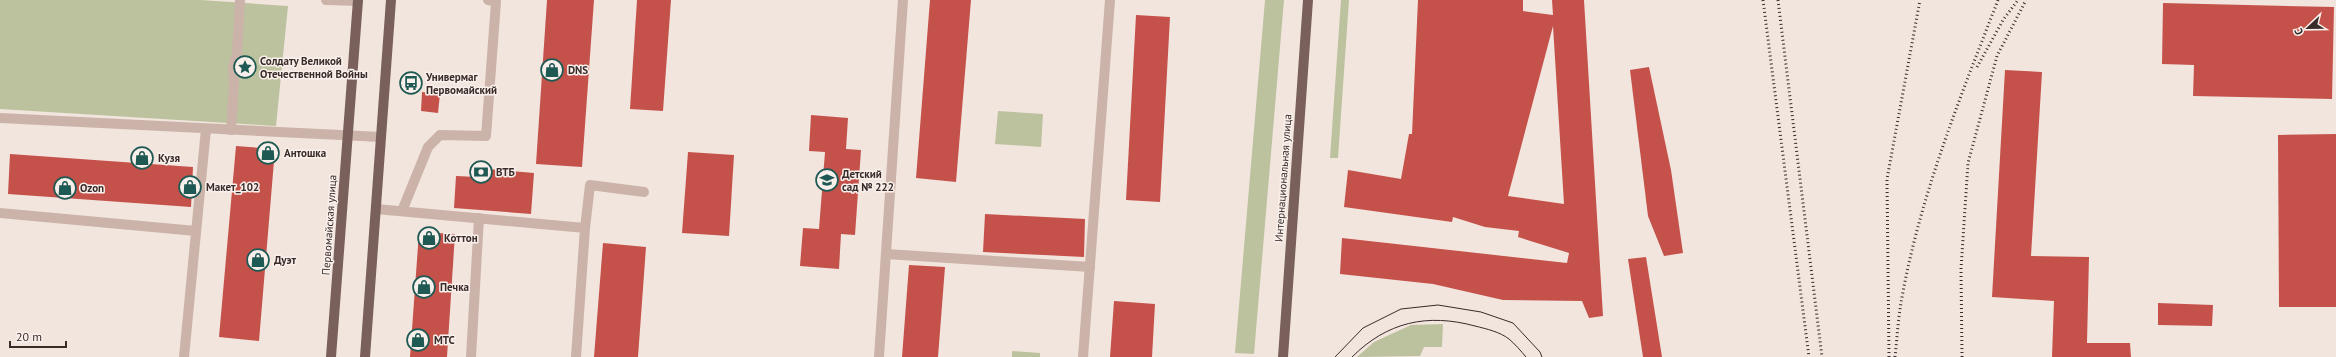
<svg xmlns="http://www.w3.org/2000/svg" width="2336" height="357" font-family="'PT Sans',sans-serif">
<style>
.green{fill:#bcc29e}
.building{fill:#c5524a;fill-rule:evenodd}
.lines{fill:none;stroke-linecap:round;stroke-linejoin:round}
.minor{stroke:#cbb3aa;stroke-width:10}
.major{stroke:#7a605b;stroke-width:10}
.tram{stroke:#382b29;stroke-width:1}
.rail{stroke:#382b29;stroke-width:3;stroke-dasharray:1 3;stroke-linecap:butt}
.labels{text-anchor:middle;dominant-baseline:central;stroke-width:3;stroke-linejoin:round;paint-order:stroke}
.poi-label{font-size:11px;font-weight:bold;fill:#382b29;stroke:#faf0eb;text-anchor:start}
.street-label{font-size:11px;fill:#382b29;stroke:#faf0eb}
</style>
<rect width="100%" height="100%" fill="#f2e5de"/>
<g class="green">
<polygon points="0,0 201,0 288,6 276,126 0,109"/>
<polygon points="1265,0 1284,0 1254,354 1235,353"/>
<polygon points="1341,0 1349,0 1338,158 1330,158"/>
<polygon points="998,111 1043,114 1041,147 995,144"/>
<polygon points="1443,324 1442,347 1424,347 1420,356 1357,357 1374,342 1411,325"/>
<polygon points="1012,351 1040,353 1040,357 1012,357"/>
</g>
<g class="building">
<polygon points="547,0 594,0 582,167 536,164"/>
<polygon points="637,0 671,0 663,111 630,109"/>
<polygon points="930,0 971,0 956,182 916,178"/>
<path d="M1418,0H1523V11L1553,15L1552,0H1584L1603,316L1589,318L1582,301L1503,300L1433,284L1340,274L1342,238L1567,263L1569,253L1518,237L1519,231L1485,227L1453,217L1452,222L1344,207L1348,170L1401,179L1409,134H1412ZM1553,26L1564,204L1508,196Z"/>
<polygon points="2163,3 2334,7 2332,99 2193,96 2194,65 2162,64"/>
<polygon points="1136,15 1170,17 1160,202 1126,200"/>
<polygon points="1649,67 1671,170 1683,253 1664,256 1648,216 1630,70"/>
<polygon points="2005,70 2042,72 2031,256 2089,257 2087,343 2130,343 2131,357 2052,357 2054,301 1992,297"/>
<polygon points="422,92 440,94 438,113 421,111"/>
<polygon points="811,115 848,118 846,149 861,150 855,235 841,234 839,269 800,266 803,228 819,229 825,152 809,151"/>
<polygon points="2336,134 2336,307 2279,307 2278,135"/>
<polygon points="236,146 275,149 259,341 219,337"/>
<polygon points="688,152 734,155 729,236 682,233"/>
<polygon points="10,154 193,167 191,207 8,194"/>
<polygon points="477,168 534,173 531,214 454,208 456,176 477,177"/>
<polygon points="985,214 1085,219 1084,257 983,252"/>
<polygon points="419,232 455,234 447,357 410,357"/>
<polygon points="603,243 646,247 638,357 594,357"/>
<polygon points="1646,257 1662,357 1643,357 1628,259"/>
<polygon points="909,265 945,267 938,357 902,357"/>
<polygon points="1114,301 1155,304 1152,357 1110,357"/>
<polygon points="2158,303 2213,305 2212,326 2158,325"/>
</g>
<g class="lines">
<g class="minor">
<polyline points="326,0 358,1"/>
<polyline points="0,118 381,137"/>
<polyline points="231,130 234,85 233,68 237,53 240,0"/>
<polyline points="376,209 585,228 576,357"/>
<polyline points="402,211 428,147 440,135 486,136 496,2 488,0"/>
<polyline points="0,213 196,231"/>
<polyline points="585,228 590,185 644,192"/>
<polyline points="886,254 1090,267"/>
<polyline points="184,357 206,129"/>
<polyline points="471,357 479,218"/>
<polyline points="879,357 903,0"/>
<polyline points="1083,357 1110,0"/>
</g>
<g class="major">
<polyline points="331,357 358,0"/>
<polyline points="365,357 391,0"/>
<polyline points="1283,357 1308,0"/>
</g>
<g class="tram">
<polyline points="1335,357 1363,328 1401,309 1438,305 1481,312 1513,323 1540,352 1542,357"/>
<path d="M1352,357C1387,322 1427,313 1475,326C1487,329 1500,332 1509,339C1515,344 1521,351 1526,357"/>
</g>
<g class="rail">
<polyline points="1763,0 1809,357"/>
<polyline points="1778,0 1822,357"/>
<polyline points="1977,67 2003,20 2018,0"/>
<polyline points="1889,357 1887,179 1920,0"/>
<path d="M1895,357C1897,339 1898,320 1901,303C1919,198 1960,98 1998,0"/>
<polyline points="1962,357 1961,269 1968,163 1997,56 2026,0"/>
</g>
</g>
<defs>
<g id="sight-ring" transform="scale(1.15)"><circle r="9.5" fill="#faf0eb" stroke="#1f5953" stroke-width="1.5"/><path d="M0-6L1.8-2.2L6-1.7L2.9 1.2L3.7 5.4L0 3.3L-3.7 5.4L-2.9 1.2L-6-1.7L-1.8-2.2Z" fill="#1f5953"/></g>
<g id="shop-ring" transform="scale(1.15)"><circle r="9.5" fill="#faf0eb" stroke="#1f5953" stroke-width="1.5"/><path d="M-5-2.5h2.3a2.7 3.5 0 0 1 5.4 0H5L5.5 6h-11ZM-1.5-2.5h3a1.5 2.3 0 0 0-3 0Z" fill="#1f5953"/></g>
<g id="bus-ring" transform="scale(1.15)"><circle r="9.5" fill="#faf0eb" stroke="#1f5953" stroke-width="1.5"/><path d="M-5-6H5V4H4V6H2V4H-2V6H-4V4H-5ZM-3.5-4V0h7V-4ZM-3.5 1.2v1.5H-2V1.2ZM2 1.2v1.5H3.5V1.2Z" fill="#1f5953"/></g>
<g id="bank-ring" transform="scale(1.15)"><circle r="9.5" fill="#faf0eb" stroke="#1f5953" stroke-width="1.5"/><path d="M-6-4H6V4H-6ZM0-2.3a2.3 2.3 0 1 0 0 4.6a2.3 2.3 0 1 0 0-4.6Z" fill="#1f5953"/></g>
<g id="school-ring" transform="scale(1.15)"><circle r="9.5" fill="#faf0eb" stroke="#1f5953" stroke-width="1.5"/><path d="M0-5L7-2L0 1L-7-2ZM-4 1L0 2.5L4 1V4Q0 6-4 4Z" fill="#1f5953"/></g>
</defs>
<g fill-rule="evenodd">
<use href="#sight-ring" x="245" y="67"/>
<use href="#shop-ring" x="552" y="70"/>
<use href="#bus-ring" x="411" y="83"/>
<use href="#shop-ring" x="268" y="153"/>
<use href="#shop-ring" x="142" y="158"/>
<use href="#bank-ring" x="481" y="172"/>
<use href="#school-ring" x="827" y="180"/>
<use href="#shop-ring" x="190" y="187"/>
<use href="#shop-ring" x="65" y="188"/>
<use href="#shop-ring" x="429" y="238"/>
<use href="#shop-ring" x="258" y="260"/>
<use href="#shop-ring" x="424" y="287"/>
<use href="#shop-ring" x="418" y="340"/>
</g>
<g class="labels">
<g class="poi-label">
<text x="260" y="61">Солдату Великой<tspan x="260" dy="13">Отечественной Войны</tspan></text>
<text x="568" y="70">DNS</text>
<text x="426" y="77">Универмаг<tspan x="426" dy="13">Первомайский</tspan></text>
<text x="284" y="153">Антошка</text>
<text x="158" y="158">Кузя</text>
<text x="496" y="172">ВТБ</text>
<text x="842" y="174">Детский<tspan x="842" dy="13">сад № 222</tspan></text>
<text x="206" y="187">Макет_102</text>
<text x="80" y="188">Ozon</text>
<text x="444" y="238">Коттон</text>
<text x="274" y="260">Дуэт</text>
<text x="440" y="287">Печка</text>
<text x="434" y="340">МТС</text>
</g>
<g class="street-label">
<text transform="translate(1283 178) rotate(-86)">Интернациональная улица</text>
<text transform="translate(329 225) rotate(-86)">Первомайская улица</text>
</g>
</g>
<g transform="translate(2308 28) rotate(248)" stroke="#faf0eb" stroke-width="3" paint-order="stroke">
<path d="M0-3L7 15L0 10L-7 15Z" fill="#382b29"/>
<text y="-6" font-size="11" font-weight="bold" text-anchor="middle" fill="#382b29">С</text>
</g>
<path d="M10 341v6h56v-6" fill="none" stroke="#382b29" stroke-width="2"/>
<text x="16" y="341" font-size="12" fill="#382b29" stroke="#faf0eb" stroke-width="3" paint-order="stroke">20 m</text>
</svg>
